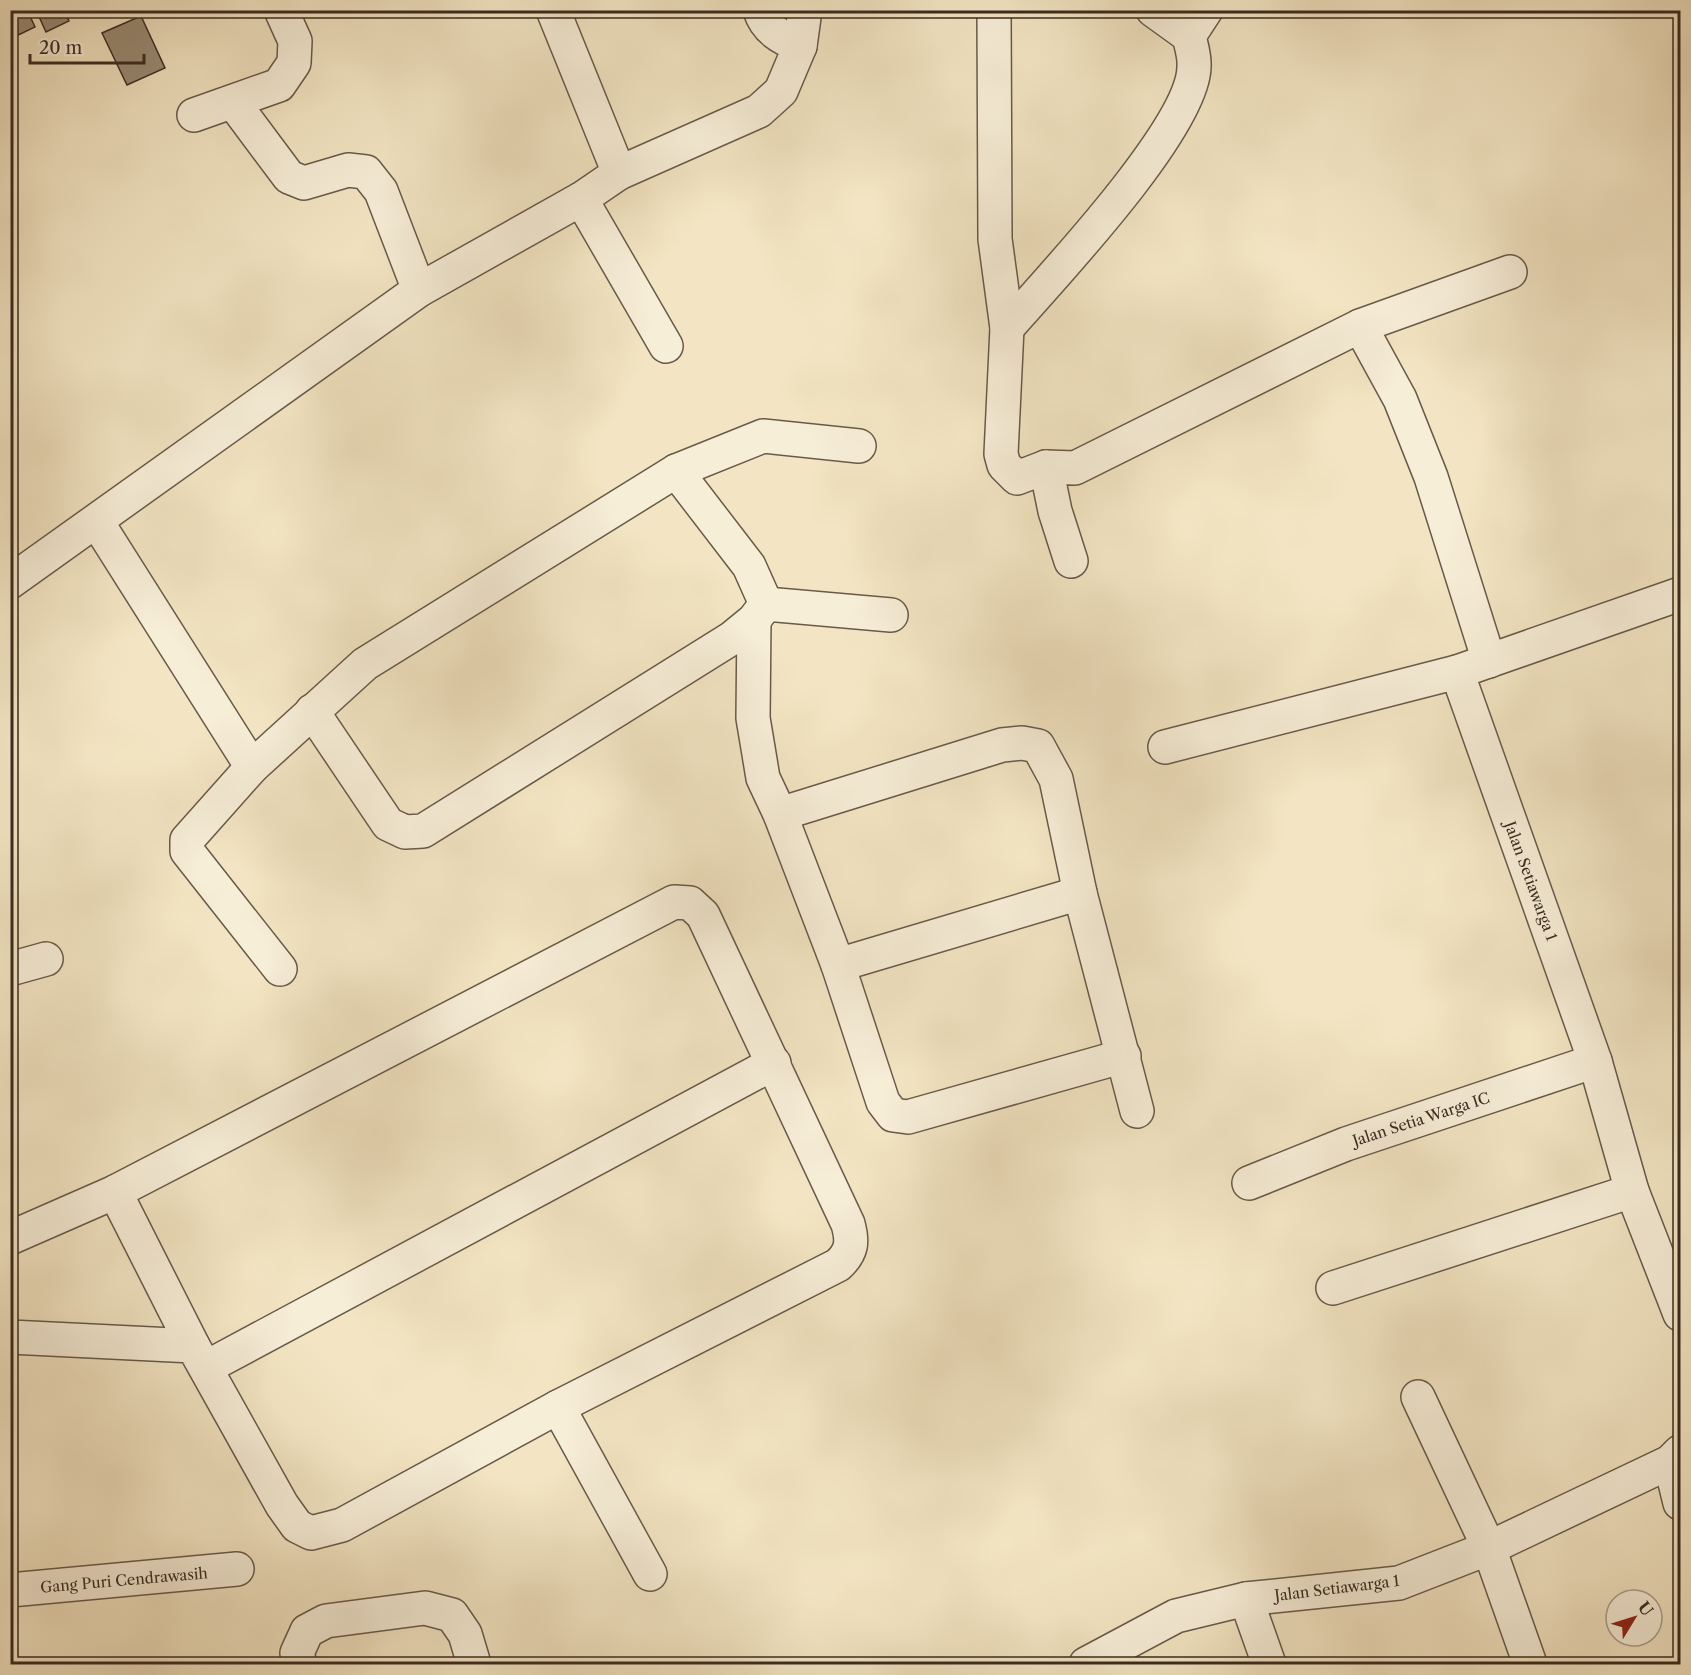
<svg xmlns="http://www.w3.org/2000/svg" width="1691" height="1675" font-family="'Libre Caslon Text',serif">
<style>
.building{fill:#9a8c76;stroke:#3a2b22;stroke-width:1.5}
.lines{fill:none;stroke-linecap:round;stroke-linejoin:round}
.minor-casing{stroke:#685a4a;stroke-width:36}
.minor{stroke:#f7eed8;stroke-width:33}
.labels{text-anchor:middle;dominant-baseline:central;stroke-width:4.5;stroke-linejoin:round;paint-order:stroke}
.street-label{font-size:15px;fill:#3a2b22;stroke:#f7eed8}
</style>
<rect width="100%" height="100%" fill="#f3e5c3"/>
<filter id="stains"><feTurbulence type="fractalNoise" baseFrequency=".00333" numOctaves="4"/><feColorMatrix values="0 0 0 0 .2 0 0 0 0 .09 0 0 0 0 .02 0 0 0 .5 -.17"/></filter>
<radialGradient id="worn" r=".72"><stop offset=".6" stop-color="#630" stop-opacity="0"/><stop offset="1" stop-color="#630" stop-opacity=".3"/></radialGradient>
<g class="building">
<polygon points="10,10 27,10 35,27 10,39"/>
<polygon points="36,10 64,10 69,21 46,32"/>
<polygon points="141,16 165,68 127,85 102,33"/>
</g>
<g class="lines">
<g class="minor-casing">
<g id="minor">
<polyline points="553,10 619,173"/>
<path d="M760,10C766,30 782,38 800,46"/>
<polyline points="994,10 995,239 1007,328 1001,454 1004,465 1017,478 1046,467"/>
<polyline points="1153,10 1189,36"/>
<polyline points="233,102 289,177 304,183 348,170 366,172 381,191 419,290"/>
<polyline points="194,115 279,85 294,63 295,41 281,10"/>
<polyline points="581,199 666,346"/>
<polyline points="1360,326 1510,272"/>
<path d="M1007,328C1050,279 1193,128 1194,67C1195,57 1191,45 1189,36L1206,10"/>
<polyline points="676,471 749,566 766,604"/>
<polyline points="97,522 252,767"/>
<polyline points="1071,561 1055,511 1046,467 1075,468 1360,326 1400,399 1431,477 1489,661"/>
<polyline points="10,582 419,290 581,199 619,173 759,111 781,91 800,46 805,10"/>
<polyline points="1680,594 1457,672 1595,1061 1632,1191 1680,1314"/>
<polyline points="754,620 753,718 763,778 780,814 838,965 883,1102 893,1115 908,1117 1124,1056"/>
<polyline points="312,711 388,824 405,832 423,831 732,638 754,620 766,604 891,615"/>
<polyline points="1165,747 1457,672"/>
<polyline points="780,814 1002,745 1022,743 1038,746 1056,779 1080,893 1137,1111"/>
<polyline points="838,965 1080,893"/>
<polyline points="10,969 46,959"/>
<polyline points="280,969 187,851 187,840 252,767 365,664 676,471 763,436 859,446"/>
<polyline points="1249,1183 1346,1144 1595,1061"/>
<polyline points="115,1192 193,1346"/>
<path d="M10,1238L115,1192L674,902L690,903L703,915L848,1224C853,1242 852,1252 838,1265L558,1407L342,1525L311,1533L297,1526L282,1505L193,1346L10,1337"/>
<polyline points="1333,1288 1632,1191"/>
<polyline points="207,1367 774,1063"/>
<polyline points="1418,1397 1489,1548 1530,1664"/>
<polyline points="558,1407 650,1574"/>
<polyline points="1670,1462 1680,1503"/>
<polyline points="10,1590 237,1569"/>
<polyline points="1246,1599 1269,1664"/>
<polyline points="300,1664 297,1653 307,1631 326,1621 425,1608 452,1615 465,1634 474,1664"/>
<polyline points="1086,1664 1176,1616 1246,1599 1399,1583 1489,1548 1670,1462 1680,1452"/>
</g>
</g>
<use href="#minor" class="minor"/>
</g>
<g class="labels">
<g class="street-label">
<text transform="translate(1531 881) rotate(70)">Jalan Setiawarga 1</text>
<text transform="translate(1421 1119) rotate(-18)">Jalan Setia Warga IC</text>
<text transform="translate(124 1580) rotate(-5)">Gang Puri Cendrawasih</text>
<text transform="translate(1337 1588) rotate(-7)">Jalan Setiawarga 1</text>
</g>
</g>
<rect width="1691" height="1675" fill="none" stroke="#f3e5c3" stroke-width="36"/>
<rect x="12" y="12" width="1667" height="1651" fill="none" stroke="#3a2b22" stroke-width="3"/>
<rect x="18" y="18" width="1655" height="1639" fill="none" stroke="#3a2b22" stroke-width="1.5"/>
<g transform="translate(1634 1618) rotate(52)"><circle r="28" fill="#f7eed8" stroke="#aba08f" stroke-width="1.5"/>
<path d="M0-4.5L10 22L0 15L-10 22Z" fill="#8f2418"/>
<text y="-9" font-size="16" font-weight="bold" text-anchor="middle" fill="#3a2b22">U</text>
</g>
<path d="M30 54v9h114v-9" fill="none" stroke="#3a2b22" stroke-width="3"/>
<text x="39" y="54" font-size="18" fill="#3a2b22" stroke="#f7eed8" stroke-width="4.5" paint-order="stroke">20 m</text>
<rect width="100%" height="100%" filter="url(#stains)"/>
<rect width="100%" height="100%" fill="url(#worn)"/>
</svg>
